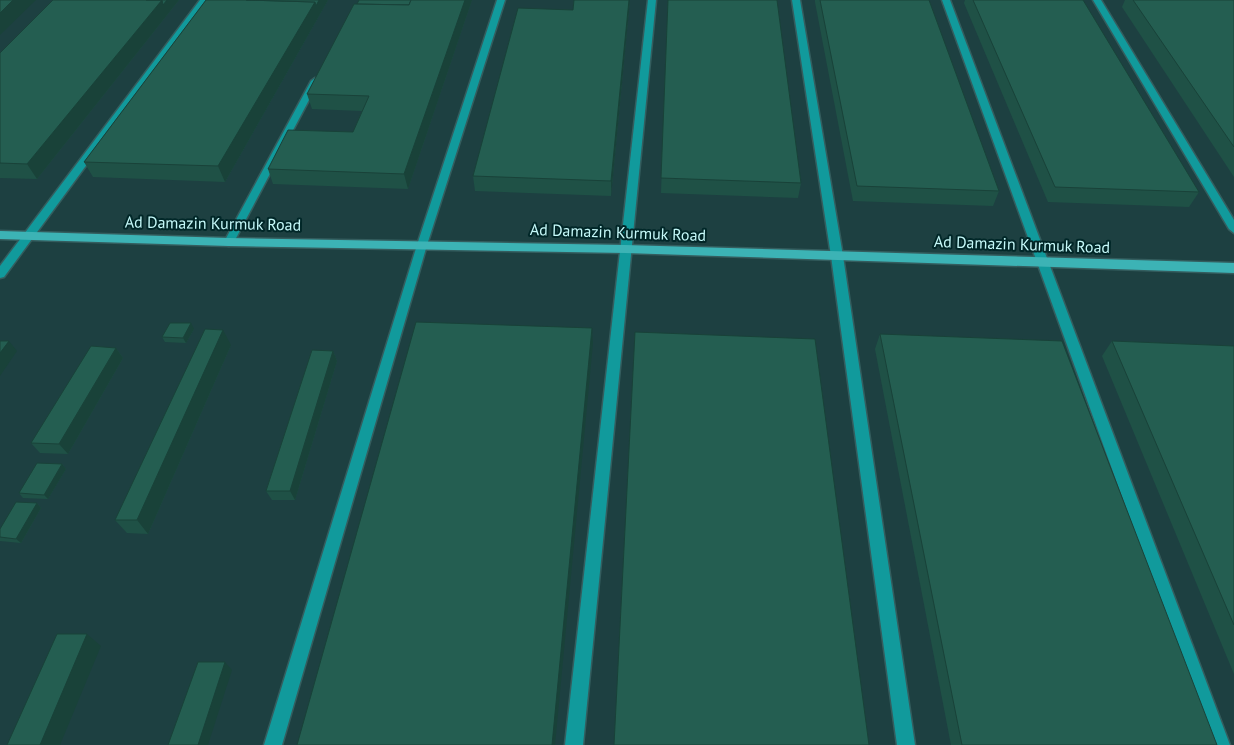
<svg xmlns="http://www.w3.org/2000/svg" width="1234" height="745" font-family="'PT Sans',sans-serif">
<style>
.lines{fill:none;stroke-linecap:round;stroke-linejoin:round}
.street-casing{stroke:#345d5e;stroke-width:3}
.highway-casing{stroke:#345d5e;stroke-width:3}
.street{fill:#119a9c;fill-rule:evenodd}
.highway{fill:#3cb3b5;fill-rule:evenodd}
.wall{fill:#1f5146}
.shaded-wall{fill:#194239}
.building{fill:#245e51;stroke:#194239}
.labels{text-anchor:middle;dominant-baseline:central;stroke-width:4;stroke-linejoin:round;paint-order:stroke}
.street-label{font-size:16px;fill:#c5f8f8;stroke:#012728}
</style>
<rect width="100%" height="100%" fill="#1d4041"/>
<g class="lines">
<g class="street-casing">
<g id="street">
<polygon points="200,0 208,0 4,277 0,278 0,266"/>
<polygon points="497,0 505,0 427,245 282,745 264,745 417,245"/>
<polygon points="648,0 656,0 583,745 565,745"/>
<polygon points="792,0 800,0 843,256 915,745 897,745 831,256"/>
<polygon points="942,0 950,0 1230,745 1212,745"/>
<polygon points="1093,0 1101,0 1234,220 1234,233 1229,229"/>
<polygon points="315,78 319,81 234,242 229,246 225,245 224,242 311,81"/>
</g>
</g>
<g class="highway-casing">
<polygon id="highway" points="0,231 229,238 625,245 1234,263 1234,273 625,253 229,246 0,239"/>
</g>
<use href="#street" class="street"/>
<use href="#highway" class="highway"/>
</g>
<g class="wall">
<polygon points="53,0 179,0 37,179 0,178 0,53"/>
<polygon points="206,0 328,0 225,182 93,177 84,162"/>
<polygon points="472,0 408,189 273,184 268,169 353,132 362,111 312,109 307,94"/>
<polygon points="574,0 630,0 611,196 475,191 473,176 573,10"/>
<polygon points="668,0 801,183 798,198 661,193"/>
<polygon points="815,0 929,0 999,191 993,206 853,201 815,2"/>
<polygon points="965,0 1083,0 1199,192 1189,207 1048,202 964,3"/>
<polygon points="1125,0 1234,0 1234,177 1122,7"/>
<polygon points="194,329 186,343 165,342 162,337"/>
<polygon points="880,334 1217,745 951,745 875,349"/>
<polygon points="1112,341 1234,346 1234,674 1102,356"/>
<polygon points="231,345 148,534 127,533 115,520"/>
<polygon points="116,348 123,358 68,454 40,453 31,443"/>
<polygon points="333,351 337,361 295,500 272,500 266,491"/>
<polygon points="62,464 66,469 48,499 23,498 19,493"/>
<polygon points="37,503 41,508 21,543 0,541 0,529"/>
</g>
<g class="shaded-wall">
<polygon points="13,0 36,0 0,35 0,13"/>
<polygon points="162,0 179,0 37,179 27,164"/>
<polygon points="319,0 328,0 225,182 218,166 315,2"/>
<polygon points="465,0 472,0 408,189 404,174"/>
<polygon points="629,0 630,0 611,196 611,181"/>
<polygon points="191,323 194,329 186,343 183,338"/>
<polygon points="592,328 593,343 555,745 552,745"/>
<polygon points="223,330 231,345 148,534 137,520"/>
<polygon points="9,341 17,351 0,376 0,353"/>
<polygon points="116,348 123,358 68,454 59,444"/>
<polygon points="333,351 337,361 295,500 290,491"/>
<polygon points="62,464 66,469 48,499 44,495"/>
<polygon points="37,503 41,508 21,543 16,539"/>
<polygon points="87,634 101,646 60,745 40,745"/>
<polygon points="225,662 232,670 208,745 198,745"/>
</g>
<g class="building">
<polygon points="0,0 13,0 0,13"/>
<polygon points="53,0 162,0 27,164 0,163 0,53"/>
<polygon points="146,0 167,0 163,5 162,0"/>
<polygon points="206,0 246,0 315,2 218,166 84,162"/>
<polygon points="246,0 319,0 316,6 315,2"/>
<polygon points="359,0 411,0 409,5 357,4"/>
<polygon points="411,0 465,0 404,174 268,169 288,130 353,132 369,96 307,94 354,4 409,5"/>
<polygon points="574,0 629,0 611,181 473,176 518,8 573,10"/>
<polygon points="668,0 777,0 801,183 661,178"/>
<polygon points="820,0 929,0 999,191 857,186"/>
<polygon points="973,0 1083,0 1199,192 1055,187"/>
<polygon points="1133,0 1234,0 1234,147"/>
<polygon points="416,322 592,328 552,745 297,745"/>
<polygon points="170,323 191,323 183,338 162,337"/>
<polygon points="205,329 223,330 137,520 115,520"/>
<polygon points="635,332 815,339 869,745 614,745"/>
<polygon points="880,334 1062,341 1217,745 962,745"/>
<polygon points="0,341 9,341 0,353"/>
<polygon points="1112,341 1234,346 1234,625"/>
<polygon points="91,346 116,348 59,444 31,443"/>
<polygon points="312,350 333,351 290,491 266,491"/>
<polygon points="37,463 62,464 44,495 19,493"/>
<polygon points="16,502 37,503 16,539 0,537 0,529"/>
<polygon points="57,634 87,634 40,745 7,745"/>
<polygon points="198,662 225,662 198,745 168,745"/>
</g>
<g class="labels">
<g class="street-label">
<text transform="translate(213 223) rotate(1)">Ad Damazin Kurmuk Road</text>
<text transform="translate(618 232) rotate(2)">Ad Damazin Kurmuk Road</text>
<text transform="translate(1022 244) rotate(2)">Ad Damazin Kurmuk Road</text>
</g>
</g>
</svg>
